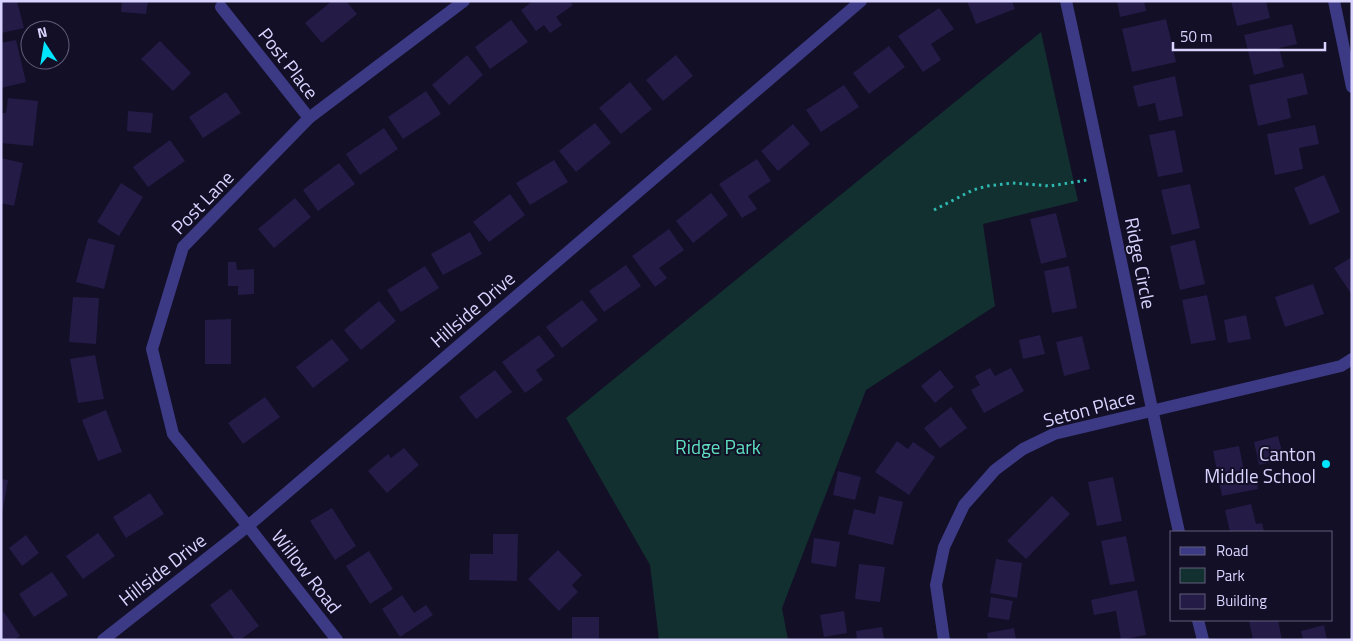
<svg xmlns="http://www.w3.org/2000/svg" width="1353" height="641" font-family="'Titillium Web',sans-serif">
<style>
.green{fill:#12302f}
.building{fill:#241b47}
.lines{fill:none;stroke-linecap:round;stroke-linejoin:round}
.path{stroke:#2fb8b0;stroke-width:3;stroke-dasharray:2.5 4;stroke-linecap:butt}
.minor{stroke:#3d3a85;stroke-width:12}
.poi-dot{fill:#00e5ff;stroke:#130f26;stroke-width:2}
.labels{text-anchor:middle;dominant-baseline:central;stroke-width:4;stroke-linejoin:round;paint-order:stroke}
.street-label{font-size:19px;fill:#d9d4ff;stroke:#130f26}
.park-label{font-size:19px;fill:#5fe0c0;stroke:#130f26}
.poi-label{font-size:19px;fill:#d9d4ff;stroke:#130f26;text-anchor:end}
</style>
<rect width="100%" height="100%" fill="#130f26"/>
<polygon class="green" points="1041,32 1078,201 983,224 995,306 866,390 782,608 788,640 659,640 650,565 566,418"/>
<g class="building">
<polygon points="1,1 17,1 24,28 1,33"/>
<polygon points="122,1 148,1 146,14 121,12"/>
<polygon points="332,1 346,1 357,14 322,43 305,23"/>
<polygon points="533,1 570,1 573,5 556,17 562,25 550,33 544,25 536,31 521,10"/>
<polygon points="967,1 1012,1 1015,9 976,24"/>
<polygon points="1117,1 1144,1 1146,11 1120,17"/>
<polygon points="1231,1 1266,1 1270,18 1237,26"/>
<polygon points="939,8 954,29 931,44 941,60 923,72 898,36"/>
<polygon points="1166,19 1176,62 1132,72 1122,29"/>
<polygon points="511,20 528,42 490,69 475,47"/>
<polygon points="1292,24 1297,44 1279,48 1284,67 1254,75 1244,35"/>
<polygon points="16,40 26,82 1,88 1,43"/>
<polygon points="160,41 191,73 173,91 141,59"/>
<polygon points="889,46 905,67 869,94 853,73"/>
<polygon points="467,55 483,75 449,105 432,85"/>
<polygon points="676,55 693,76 663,101 646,80"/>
<polygon points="1303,73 1308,94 1287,99 1291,118 1258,126 1249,85"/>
<polygon points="1175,76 1183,116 1159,121 1155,103 1138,107 1133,86"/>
<polygon points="630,82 652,109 621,134 599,108"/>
<polygon points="844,85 859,107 821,132 806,110"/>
<polygon points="426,91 441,114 403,139 388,117"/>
<polygon points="226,92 241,113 203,138 189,117"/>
<polygon points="8,98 38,101 33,146 1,143 1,113 6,113"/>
<polygon points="128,111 153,113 151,133 127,131"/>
<polygon points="595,123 611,143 576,172 559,151"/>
<polygon points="793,124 810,144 778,171 761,151"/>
<polygon points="1315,125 1319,144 1299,148 1303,169 1275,175 1267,134"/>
<polygon points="384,128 398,149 360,175 346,154"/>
<polygon points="1175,130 1183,172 1158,177 1149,135"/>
<polygon points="170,140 185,161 148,187 133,167"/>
<polygon points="1,158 23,163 14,206 1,203"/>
<polygon points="757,159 771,181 748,196 757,209 742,218 719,184"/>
<polygon points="554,160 568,182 530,205 516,183"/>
<polygon points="339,163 355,184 318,211 303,190"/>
<polygon points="1324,175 1340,212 1310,225 1294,188"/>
<polygon points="121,183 143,197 119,236 97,222"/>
<polygon points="1190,184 1200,228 1172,235 1161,190"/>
<polygon points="711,193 728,215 693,243 676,221"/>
<polygon points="510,194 525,215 489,242 473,222"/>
<polygon points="295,198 311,217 274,248 258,229"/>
<polygon points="1056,213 1067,257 1041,264 1030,219"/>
<polygon points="669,229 684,250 659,268 667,278 655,287 632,256"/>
<polygon points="470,232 482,254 443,275 431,254"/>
<polygon points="88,238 115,245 104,289 76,282"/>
<polygon points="1195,240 1205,284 1180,290 1170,246"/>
<polygon points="1352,257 1352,295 1334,268"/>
<polygon points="228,262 236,262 237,270 254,269 254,294 238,295 238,286 228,286"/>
<polygon points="626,265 641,286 604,312 589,291"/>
<polygon points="425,266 439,288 401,312 387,290"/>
<polygon points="1069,266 1077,308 1052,313 1044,271"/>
<polygon points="1313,284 1324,314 1285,327 1275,297"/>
<polygon points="1207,295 1216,340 1191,344 1182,300"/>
<polygon points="73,297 99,298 96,344 69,342"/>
<polygon points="582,300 598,320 562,348 546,327"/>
<polygon points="379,301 396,321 361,350 344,330"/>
<polygon points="1246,315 1251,339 1228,343 1224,320"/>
<polygon points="231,319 231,364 205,364 205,320"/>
<polygon points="539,335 555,356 536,370 543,380 525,393 502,362"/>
<polygon points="1040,335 1045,354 1023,359 1019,340"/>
<polygon points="1082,336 1090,369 1064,376 1056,342"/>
<polygon points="332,339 349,360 313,388 296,367"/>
<polygon points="95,355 104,399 78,403 70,359"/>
<polygon points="990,368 995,376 1011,368 1024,391 984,413 971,390 980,385 975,376"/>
<polygon points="495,370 512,392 476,419 459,397"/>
<polygon points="940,370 954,387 935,403 921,386"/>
<polygon points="265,397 280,417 243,444 228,423"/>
<polygon points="951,407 967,428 940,448 924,428"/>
<polygon points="106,410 122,452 98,461 82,420"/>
<polygon points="1278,436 1284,459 1259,465 1254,442"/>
<polygon points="897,441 908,449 913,442 935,457 909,495 875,472"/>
<polygon points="1239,446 1245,476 1256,474 1258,489 1222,496 1213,451"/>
<polygon points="404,448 419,465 387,493 368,471 388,454 391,458"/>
<polygon points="838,471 861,477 855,500 833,495"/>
<polygon points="1113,477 1122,521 1097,526 1088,482"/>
<polygon points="1,479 8,480 2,514 1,514"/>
<polygon points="150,493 164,514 126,538 113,517"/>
<polygon points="879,496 903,502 893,545 848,534 854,509 875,514"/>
<polygon points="1052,496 1070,514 1026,559 1007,541"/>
<polygon points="1251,504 1256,524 1262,523 1264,532 1230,532 1225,510"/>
<polygon points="332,508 356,546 335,560 310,521"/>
<polygon points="98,533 115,556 83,579 66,556"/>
<polygon points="493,534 518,534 517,581 469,580 470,554 493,554"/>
<polygon points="26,535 39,553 22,566 9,548"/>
<polygon points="1126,536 1135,581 1110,585 1101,541"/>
<polygon points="814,538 840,542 836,567 811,563"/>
<polygon points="558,550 582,575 572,585 578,592 559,611 528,579"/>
<polygon points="369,551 393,589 370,604 346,566"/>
<polygon points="996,559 1022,563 1017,598 990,593"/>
<polygon points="859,564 885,567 880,602 855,599"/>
<polygon points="52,572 68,595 34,617 19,594"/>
<polygon points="231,589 259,626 240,640 235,640 210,605"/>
<polygon points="1137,590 1146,635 1121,640 1116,611 1094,615 1091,600"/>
<polygon points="402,595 414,613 426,605 433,615 400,637 382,609"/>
<polygon points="991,597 1013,601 1009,620 988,617"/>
<polygon points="844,611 847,633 824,637 820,615"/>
<polygon points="4,612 20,636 14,640 1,640 1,614"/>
<rect x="572" y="617" width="27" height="23"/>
<polygon points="1249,620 1278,620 1282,640 1253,640"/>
<polygon points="1324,625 1327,640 1303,640 1301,631"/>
<polygon points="882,627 884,640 857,640 856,631"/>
<polygon points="1014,628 1016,640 988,640 987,633"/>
</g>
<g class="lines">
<polyline class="path" points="934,210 973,190 987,186 1012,183 1050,186 1087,180"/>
<g class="minor">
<path d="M1066,1C1105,178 1139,356 1179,532"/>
<polyline points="1334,1 1352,87"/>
<polyline points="221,7 309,118"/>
<polyline points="1198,620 1203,640"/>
<polyline points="103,640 248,526 861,1"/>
<polyline points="337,640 248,526 173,434 152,349 183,247 309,118 464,1"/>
<polyline points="944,640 936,585 944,547 964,505 995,470 1023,449 1054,434 1341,366 1352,359"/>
</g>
</g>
<circle class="poi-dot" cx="1326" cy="464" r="5"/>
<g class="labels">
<g class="street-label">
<text transform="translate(289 63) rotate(52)">Post Place</text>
<text transform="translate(202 202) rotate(-46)">Post Lane</text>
<text transform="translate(1141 263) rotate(79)">Ridge Circle</text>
<text transform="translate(472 309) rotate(-41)">Hillside Drive</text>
<text transform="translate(1089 408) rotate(-15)">Seton Place</text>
<text transform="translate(162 569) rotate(-38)">Hillside Drive</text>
<text transform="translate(307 571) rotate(52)">Willow Road</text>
</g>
<g class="park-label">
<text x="718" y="446">Ridge Park</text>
</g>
<g class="poi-label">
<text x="1316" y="453">Canton<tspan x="1316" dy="22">Middle School</tspan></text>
</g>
</g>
<rect width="1353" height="641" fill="none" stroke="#d9d4ff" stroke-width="5"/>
<rect x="1170" y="531" width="162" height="90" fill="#130f26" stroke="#625e7d"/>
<rect x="1180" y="547" width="25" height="8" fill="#3d3a85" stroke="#625e7d"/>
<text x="1216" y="556" font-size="15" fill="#d9d4ff">Road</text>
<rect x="1180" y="568" width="25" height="15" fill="#12302f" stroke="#625e7d"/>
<text x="1216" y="581" font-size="15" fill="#d9d4ff">Park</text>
<rect x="1180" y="594" width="25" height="15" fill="#241b47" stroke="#625e7d"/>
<text x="1216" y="606" font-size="15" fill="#d9d4ff">Building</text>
<g transform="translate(45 45) rotate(348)"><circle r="24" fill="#130f26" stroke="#625e7d"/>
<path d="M0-4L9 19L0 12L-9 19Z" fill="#00e5ff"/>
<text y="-8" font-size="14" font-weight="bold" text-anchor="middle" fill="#d9d4ff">N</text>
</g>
<path d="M1173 42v8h152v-8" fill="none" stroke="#d9d4ff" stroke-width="2.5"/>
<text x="1180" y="42" font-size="15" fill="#d9d4ff" stroke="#130f26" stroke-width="4" paint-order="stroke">50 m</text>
</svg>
